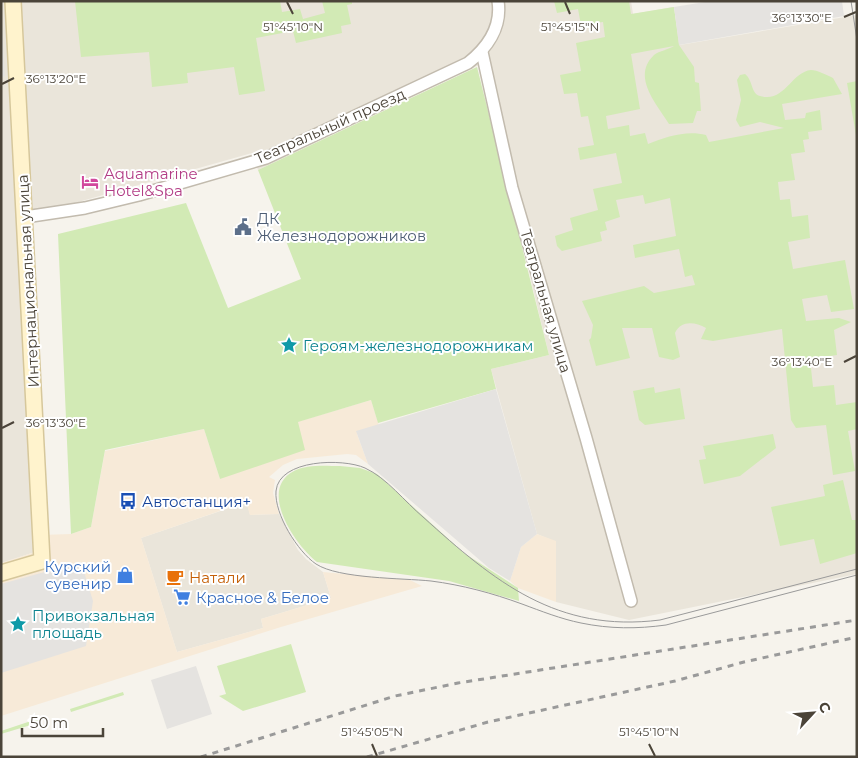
<svg xmlns="http://www.w3.org/2000/svg" width="858" height="758" font-family="Montserrat,sans-serif">
<style>
.residential{fill:#eae5da}
.commercial{fill:#f7ead8}
.green{fill:#d2eab5}
.parking{fill:#e5e3e0}
.lines{fill:none;stroke-linecap:round;stroke-linejoin:round}
.minor-casing{stroke:#c2bbae;stroke-width:14}
.secondary-casing{stroke:#d6c79b;stroke-width:18}
.minor{stroke:#fff;stroke-width:11}
.secondary{stroke:#fff3cd;stroke-width:15}
.tram{stroke:#9a9a9a;stroke-width:1}
.rail{stroke:#9a9a9a;stroke-width:3;stroke-dasharray:6 6;stroke-linecap:butt}
.ticks{fill:none;stroke:#4b4439;stroke-width:2}
.labels{text-anchor:middle;dominant-baseline:central;stroke-width:4;stroke-linejoin:round;paint-order:stroke}
.street-label{font-size:15px;fill:#4b4439;stroke:#fff}
.hotel-label{font-size:15px;fill:#b23c85;stroke:#fff;text-anchor:start}
.service-label{font-size:15px;fill:#4e5e75;stroke:#fff;text-anchor:start}
.culture-label{font-size:15px;fill:#0d838f;stroke:#fff;text-anchor:start}
.transit-label{font-size:15px;fill:#164399;stroke:#fff;text-anchor:start}
.shop-label{font-size:15px;fill:#366cbe;stroke:#fff;text-anchor:end}
.food-label{font-size:15px;fill:#c56008;stroke:#fff;text-anchor:start}
.ticks-label{font-size:12px;text-anchor:middle;fill:#4b4439;stroke:#fff;stroke-width:4;stroke-linejoin:round;paint-order:stroke}
</style>
<rect width="100%" height="100%" fill="#f6f3ec"/>
<g class="residential">
<polygon points="1,1 631,1 633,14 673,7 680,45 857,15 857,574 629,620 556,602 556,542 537,534 491,369 549,355 479,65 258,170 252,153 25,217 41,550 1,563"/>
<polygon points="247,502 250,515 279,514 298,550 306,559 323,572 331,598 261,619 263,628 177,652 141,538"/>
</g>
<g class="commercial">
<polygon points="371,400 380,429 357,434 368,464 356,455 347,454 297,459 283,465 269,477 275,480 273,493 279,514 250,515 246,502 141,538 177,652 263,628 261,619 331,598 323,572 410,580 422,586 281,627 1,716 1,563 41,550 41,535 71,534 91,527 105,451 204,429 220,479 297,422"/>
<polygon points="537,534 556,541 556,602 518,588 510,581 521,547"/>
</g>
<g class="green">
<polygon points="75,1 280,1 282,12 300,9 303,19 325,13 322,1 352,1 352,4 347,5 351,24 341,26 342,33 296,43 293,31 256,38 265,91 239,95 234,67 187,73 188,83 152,87 149,52 81,57"/>
<path d="M554,1H629L631,14L674,7L679,45L694,67L695,82L699,83L701,111H697L693,123L669,124C657,104 631,77 654,55C659,51 670,49 674,46L631,54L640,109L606,116L608,129L629,125L630,136L645,133L648,144C666,137 686,130 706,135L709,142L784,128L760,122L740,127L736,120L741,100L737,80L740,75L745,74C753,80 751,94 760,96C785,103 791,72 811,70C817,70 827,75 833,78L842,94L782,104L785,120L805,118L806,113L820,110L822,130L808,132L809,139L803,140L805,152L791,154L795,180L778,182L780,200L790,199L792,217L808,215L810,238L788,242L793,269L845,260L854,309L831,312L827,295L802,299L806,321L839,318L851,322L834,330L837,355L810,359L813,387L834,385L836,405L857,402V429L848,431L855,471L833,475L826,425L796,428L791,420L782,329L713,341L701,339L706,328C695,322 681,320 675,333L680,357L673,360L659,357L652,328H622L630,358L596,366L589,340L591,338L593,325L582,301L644,286L654,293L695,285L692,275L685,277L679,249L635,258L633,245L676,236L670,198L645,204L643,195L616,200L620,217L605,222L607,230L600,232L602,241L562,251L557,246L555,236L573,230L570,218L598,210L593,189L622,183L616,153L580,160L578,148L594,145L588,116L581,117L577,93L564,94L560,75L581,71L576,43L605,37L603,22L581,25L578,9L557,13Z"/>
<polygon points="477,67 549,355 491,369 496,389 378,423 371,400 298,422 305,450 220,479 204,429 105,450 91,527 71,534 58,234 186,203 228,308 301,279 258,170"/>
<polygon points="857,81 857,141 847,83"/>
<polygon points="654,387 655,393 680,388 685,419 645,425 639,420 633,391"/>
<polygon points="773,434 776,448 740,476 704,484 699,460 706,459 703,446"/>
<path d="M340,466L360,468L377,474L464,553L518,588L519,601L449,581L317,562C296,546 257,490 294,471C307,464 326,466 340,466Z"/>
<polygon points="843,480 852,520 857,520 857,553 820,564 814,539 780,546 771,507 825,496 823,485"/>
<polygon points="291,644 306,692 243,711 219,696 226,694 217,666"/>
<polygon points="123,692 124,695 71,712 70,709"/>
<polygon points="40,718 41,722 1,734 1,731"/>
</g>
<g class="parking">
<polygon points="711,1 842,1 844,16 679,45 674,7"/>
<polygon points="1,7 5,76 1,77"/>
<polygon points="496,389 537,534 521,547 510,581 489,568 368,464 356,431"/>
<polygon points="81,562 93,601 86,646 1,673 1,584"/>
<polygon points="196,666 212,714 167,729 151,680"/>
</g>
<g class="lines">
<g class="minor-casing">
<g id="minor">
<polyline points="482,52 512,188 586,438 631,601"/>
<path d="M25,217L85,208L139,195L266,158L468,63C487,48 502,27 498,1"/>
</g>
</g>
<g class="secondary-casing">
<polyline id="secondary" points="1,573 42,561 13,1"/>
</g>
<use href="#minor" class="minor"/>
<use href="#secondary" class="secondary"/>
<g class="tram">
<polyline points="851,1 857,40"/>
<path d="M857,569L660,620C557,633 495,582 423,517C405,502 387,478 365,468C343,458 279,459 276,491C274,514 298,552 316,564C339,579 402,578 431,581C462,585 492,593 522,604C541,611 561,619 581,623C610,629 637,629 666,625L857,575"/>
</g>
<g class="rail">
<polyline points="201,757 395,696 458,683 857,620"/>
<polyline points="367,757 488,722 675,681 744,662 857,637"/>
</g>
</g>
<path class="ticks" d="M287,2L293,14M565,2L570,14M844,17L856,12M2,84L14,78M844,362L856,356M2,428L14,422M372,744L377,756M649,744L655,756"/>
<defs>
<g id="hotel-bare" transform="scale(1.35)"><path d="M-6-4.5h1.5V1H6V5H4.5V3h-9V5H-6ZM-4 0a1.8 1.8 0 1 1 3.6 0ZM.5 0V-2.5h3Q6-2.5 6 0Z" fill="#d1479c" stroke="#fff" stroke-width="2.5" paint-order="stroke"/></g>
<g id="civic-bare" transform="scale(1.35)"><path d="M-.6-6.5H3V-4.5H.6V-3L4-1V1h2V6H-6V1h2V-1L-.6-3ZM-1.2 2.5V6h2.4V2.5Z" fill="#5c6f8a" stroke="#fff" stroke-width="2.5" paint-order="stroke"/></g>
<g id="sight-bare" transform="scale(1.35)"><path d="M0-6L1.8-2.2L6-1.7L2.9 1.2L3.7 5.4L0 3.3L-3.7 5.4L-2.9 1.2L-6-1.7L-1.8-2.2Z" fill="#0f9aa8" stroke="#fff" stroke-width="2.5" paint-order="stroke"/></g>
<g id="bus-bare" transform="scale(1.35)"><path d="M-5-6H5V4H4V6H2V4H-2V6H-4V4H-5ZM-3.5-4V0h7V-4ZM-3.5 1.2v1.5H-2V1.2ZM2 1.2v1.5H3.5V1.2Z" fill="#1a4fb4" stroke="#fff" stroke-width="2.5" paint-order="stroke"/></g>
<g id="shop-bare" transform="scale(1.35)"><path d="M-5-2.5h2.3a2.7 3.5 0 0 1 5.4 0H5L5.5 6h-11ZM-1.5-2.5h3a1.5 2.3 0 0 0-3 0Z" fill="#3f7fe0" stroke="#fff" stroke-width="2.5" paint-order="stroke"/></g>
<g id="cafe-bare" transform="scale(1.35)"><path d="M-5.5-4.5H6V0H3Q3 3.5 0 3.5H-2.5Q-5.5 3.5-5.5 0ZM3-3.2v2h1.7v-2ZM-6 4.5H4V6H-6Z" fill="#e8710a" stroke="#fff" stroke-width="2.5" paint-order="stroke"/></g>
<g id="supermarket-bare" transform="scale(1.35)"><path d="M-6-5.5h2.5l.6 2H6L4.5 2H-2.5L-4.4-4H-6ZM-1.5 3.2a1.3 1.3 0 1 0 .1 0ZM3 3.2a1.3 1.3 0 1 0 .1 0Z" fill="#3f7fe0" stroke="#fff" stroke-width="2.5" paint-order="stroke"/></g>
</defs>
<g fill-rule="evenodd">
<use href="#hotel-bare" x="90" y="182"/>
<use href="#civic-bare" x="243" y="227"/>
<use href="#sight-bare" x="289" y="345"/>
<use href="#bus-bare" x="128" y="501"/>
<use href="#shop-bare" x="125" y="575"/>
<use href="#cafe-bare" x="175" y="577"/>
<use href="#supermarket-bare" x="182" y="597"/>
<use href="#sight-bare" x="18" y="624"/>
</g>
<g class="labels">
<g class="street-label">
<text transform="translate(330 126) rotate(-24)">Театральный проезд</text>
<text transform="translate(28 281) rotate(-93)">Интернациональная улица</text>
<text transform="translate(546 301) rotate(74)">Театральная улица</text>
</g>
<g class="hotel-label">
<text x="104" y="173">Aquamarine<tspan x="104" dy="17">Hotel&amp;Spa</tspan></text>
</g>
<g class="service-label">
<text x="257" y="218">ДК<tspan x="257" dy="17">Железнодорожников</tspan></text>
</g>
<g class="culture-label">
<text x="303" y="345">Героям-железнодорожникам</text>
<text x="32" y="615">Привокзальная<tspan x="32" dy="17">площадь</tspan></text>
</g>
<g class="transit-label">
<text x="142" y="501">Автостанция+</text>
</g>
<g class="shop-label">
<text x="111" y="566">Курский<tspan x="111" dy="17">сувенир</tspan></text>
<text x="196" y="597" text-anchor="start">Красное &amp; Белое</text>
</g>
<g class="food-label">
<text x="189" y="577">Натали</text>
</g>
</g>
<g class="ticks-label">
<text x="802" y="22">36°13'30"E</text>
<text x="293" y="31">51°45'10"N</text>
<text x="570" y="31">51°45'15"N</text>
<text x="56" y="83">36°13'20"E</text>
<text x="802" y="366">36°13'40"E</text>
<text x="56" y="427">36°13'30"E</text>
<text x="372" y="736">51°45'05"N</text>
<text x="649" y="736">51°45'10"N</text>
</g>
<rect width="858" height="758" fill="none" stroke="#4b4439" stroke-width="5"/>
<g transform="translate(813 713) rotate(64)" stroke="#ffffff" stroke-width="4" paint-order="stroke">
<path d="M0-4L9 19L0 12L-9 19Z" fill="#4b4439"/>
<text y="-8" font-size="14" font-weight="bold" text-anchor="middle" fill="#4b4439">С</text>
</g>
<path d="M22 728v8h81v-8" fill="none" stroke="#4b4439" stroke-width="2.5"/>
<text x="30" y="728" font-size="15" fill="#4b4439" stroke="#ffffff" stroke-width="4" paint-order="stroke">50 m</text>
</svg>
